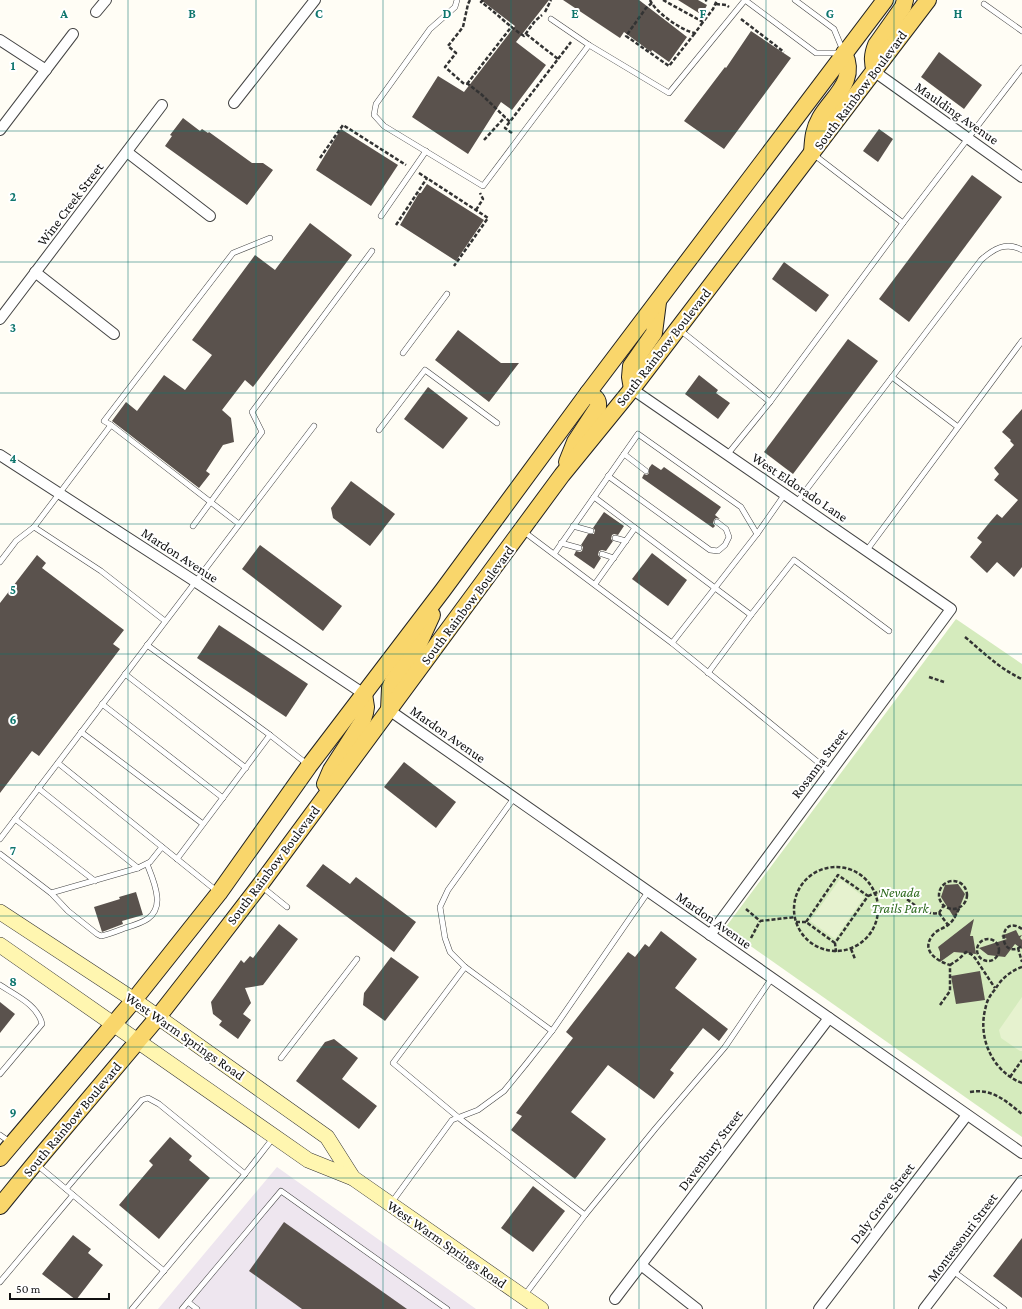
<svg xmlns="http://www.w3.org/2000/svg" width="1022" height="1309" font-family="'Crimson Pro',serif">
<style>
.industrial{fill:#eee6ef}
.green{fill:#d5ebbd}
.pitch{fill:#e6f2cf}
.building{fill:#5a524d}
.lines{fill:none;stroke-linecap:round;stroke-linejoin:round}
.lane-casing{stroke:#444;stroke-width:6}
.street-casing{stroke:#444;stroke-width:12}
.secondary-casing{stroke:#333;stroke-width:16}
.primary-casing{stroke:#222;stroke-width:18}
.path{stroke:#333;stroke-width:2.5;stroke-dasharray:4 2;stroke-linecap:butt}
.lane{stroke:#fff;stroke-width:5}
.street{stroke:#fff;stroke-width:10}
.secondary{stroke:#fff6b0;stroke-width:15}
.primary{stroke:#f9d66b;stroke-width:16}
.grid{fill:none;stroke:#0f766e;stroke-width:1;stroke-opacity:0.55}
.labels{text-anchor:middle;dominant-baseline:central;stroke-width:4;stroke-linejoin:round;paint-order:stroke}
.street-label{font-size:14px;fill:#111;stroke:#fff}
.park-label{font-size:14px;font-style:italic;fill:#2f6b1f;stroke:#fff}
.grid-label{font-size:13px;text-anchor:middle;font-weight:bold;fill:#0f766e;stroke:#fff;stroke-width:4;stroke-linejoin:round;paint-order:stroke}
</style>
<rect width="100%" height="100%" fill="#fffdf5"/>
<polygon class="industrial" points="277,1167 476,1309 158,1309"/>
<polygon class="green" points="956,619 1022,664 1022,1137 725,928"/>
<g class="pitch">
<polygon points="840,879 864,897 835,939 810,921"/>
<polygon points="1022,997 1022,1051 1020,1051 1001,1038 999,1030"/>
</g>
<g class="building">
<polygon points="481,0 549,0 516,42 546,65 512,110 501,102 468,154 412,117 438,76 464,92 515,26"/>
<polygon points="563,0 639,0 687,37 669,62 652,50 651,52 624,32 620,38"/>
<polygon points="678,0 698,0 707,5 702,15"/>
<polygon points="751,31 791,58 724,149 684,121 725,67 726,68"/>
<polygon points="939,52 982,85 964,109 921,77"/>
<polygon points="183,118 200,131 202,129 208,133 209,132 252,163 263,163 273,170 247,205 165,146 172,136 170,135"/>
<polygon points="341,129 398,165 371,206 316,170"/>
<polygon points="879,129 893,139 878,162 863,151"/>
<polygon points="972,175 1002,197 909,322 879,299"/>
<polygon points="427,184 484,220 456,261 400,225 419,193 421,193"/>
<polygon points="310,223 352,255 253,387 245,380 222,410 231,418 234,442 223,445 206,471 210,474 199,488 112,421 126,402 137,411 164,375 185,390 212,355 192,340 255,255 275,270"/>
<polygon points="784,262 829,295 816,312 772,279"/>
<polygon points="458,330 501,363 519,363 489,402 435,360"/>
<polygon points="848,339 878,361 793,474 764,452"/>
<polygon points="699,375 718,390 716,393 730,403 718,419 685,394"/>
<polygon points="428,387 468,418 443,449 404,419"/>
<polygon points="1022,409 1022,567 1014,577 997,562 987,573 970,557 982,542 977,538 990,522 997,514 1002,518 1018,500 994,480 999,474 994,468 1014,445 1010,441 1011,440 1002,432"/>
<polygon points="652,464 661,470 664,467 721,507 715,515 720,519 716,518 714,520 713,523 715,526 713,528 642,478 644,474 647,475 649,473 649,468"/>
<polygon points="351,481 395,514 370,546 333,518 331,508"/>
<polygon points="604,512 624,526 618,535 614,534 612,535 611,539 613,541 606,551 602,550 599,551 598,555 601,558 594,569 574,555 576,551 580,552 582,551 583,547 581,545 588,534 594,534 595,530 593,528"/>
<polygon points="260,545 342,606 323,631 242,569"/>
<polygon points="652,553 687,580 668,606 632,579"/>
<polygon points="37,555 46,563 42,568 124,630 113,644 120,649 39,756 32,751 0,793 0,603"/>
<polygon points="219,625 308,684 286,717 197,658"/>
<polygon points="404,762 456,802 436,828 384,787"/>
<polygon points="323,864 350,884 356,877 416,922 394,952 306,886"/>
<polygon points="958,884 965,894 955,919 941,897 945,885"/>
<polygon points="136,892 143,915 122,921 123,924 102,932 94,907 120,899 119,897"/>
<polygon points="974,919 970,936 973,936 976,954 954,952 940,962 940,952 938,947"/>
<polygon points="279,924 298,939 263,985 245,988 251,1003 243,1014 251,1020 238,1039 219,1025 222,1021 213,1014 211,1002 241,960 244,963 250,956 253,958"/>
<polygon points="1016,930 1019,936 1022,935 1020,938 1022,940 1022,949 1015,944 1005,957 988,955 979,948 1007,939 1001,936"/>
<polygon points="661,931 697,959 675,988 728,1029 719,1041 703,1028 670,1070 674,1073 654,1099 608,1065 571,1112 606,1139 575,1179 511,1130 522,1116 516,1113 573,1038 566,1032 628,952 635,957 645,944 649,947"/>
<polygon points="391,957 419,977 385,1021 363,1005 364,993"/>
<polygon points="980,971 985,1000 956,1004 951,976"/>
<polygon points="0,1002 15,1014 0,1033"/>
<polygon points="334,1039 358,1058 342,1079 377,1106 359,1129 296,1081 325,1042"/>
<polygon points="170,1137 192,1156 189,1160 210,1178 159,1239 119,1205 153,1165 149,1161"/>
<polygon points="533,1186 565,1211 533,1252 501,1228"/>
<polygon points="284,1222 407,1309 302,1309 249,1271"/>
<polygon points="73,1235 91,1249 88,1253 103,1265 76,1300 42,1274"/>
<polygon points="1022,1238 1022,1298 993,1276"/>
</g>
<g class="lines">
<g class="lane-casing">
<g id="lane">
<polyline points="457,0 455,7 430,29 376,104 374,115 384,126 483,186 589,45"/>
<polyline points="745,0 816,53 844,53 834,29 795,0"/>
<polyline points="984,4 1022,31"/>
<polyline points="551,19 589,45 669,93 745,0"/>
<polyline points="813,154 903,223"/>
<polyline points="381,216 426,151"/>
<polyline points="680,330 770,402"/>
<polyline points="403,353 447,294"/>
<polyline points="892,377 958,427"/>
<polyline points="111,425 104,421 233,253 270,238"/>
<polyline points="379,430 425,370 497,423"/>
<polyline points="624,454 646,471"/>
<polyline points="727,455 770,402 903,223 1022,68"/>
<polyline points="608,476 710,550 718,551 725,545 729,537 726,529 717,522"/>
<path d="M797,502L981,260C993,249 1006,241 1022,250"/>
<polyline points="193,526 262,432 252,412 372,251"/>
<polyline points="573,526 591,531"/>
<polyline points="34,527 101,571 165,621"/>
<polyline points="523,531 672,643 757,534 785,494"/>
<polyline points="615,538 626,541"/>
<polyline points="561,543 579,548"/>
<polyline points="867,550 1022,341"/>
<polyline points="554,554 594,497"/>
<polyline points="602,554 614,558"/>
<polyline points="0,562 16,541 34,527 111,425 239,524"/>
<polyline points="595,584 635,528"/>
<polyline points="751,615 594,497 638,434 741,507 757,534"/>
<polyline points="672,643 830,772"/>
<polyline points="147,645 270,735 307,764"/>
<polyline points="708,673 751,615 794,560 889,631"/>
<polyline points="125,674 246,768"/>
<polyline points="102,704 223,798"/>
<polyline points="81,732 203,824"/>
<polyline points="58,763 218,892"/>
<polyline points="38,788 138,868"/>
<polyline points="514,798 448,890 440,907 445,938 450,952 465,967 552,1031"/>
<polyline points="15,819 95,881"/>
<polyline points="0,839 314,426"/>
<path d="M0,854L51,893L68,911L97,934L101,936C110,934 117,931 125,928C142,923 159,918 157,897C156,885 151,874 147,864"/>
<polyline points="177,859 270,735"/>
<polyline points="261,886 287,907"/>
<polyline points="51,893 138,868 150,862 162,847"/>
<polyline points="465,967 393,1063 459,1118 585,1215"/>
<path d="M0,985C15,995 38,1005 42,1024L0,1074"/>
<polyline points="281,1058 357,959"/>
<polyline points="0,1135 10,1142"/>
<polyline points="36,1164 164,1271"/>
<polyline points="66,1189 142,1100 148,1098 159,1104 245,1174"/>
<polyline points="392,1202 452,1120 478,1110 504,1091 526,1064 552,1031 648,892"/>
<polyline points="953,1271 1004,1309"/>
<polyline points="0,1282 73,1195"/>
<polyline points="524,1296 585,1215 655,1129 725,1047 772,978"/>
<polyline points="188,1302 197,1309"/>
<polyline points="132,1309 245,1174 274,1137"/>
<polyline points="182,1309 281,1191 447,1309"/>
</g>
</g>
<g class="street-casing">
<g id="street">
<polyline points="96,12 106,0"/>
<polyline points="0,40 46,70"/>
<polyline points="875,72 1022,177"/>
<polyline points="234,103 315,0"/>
<polyline points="0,130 73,34"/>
<polyline points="127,152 210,216"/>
<polyline points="35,272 114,334"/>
<polyline points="0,319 162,105"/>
<polyline points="632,389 951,609 710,935"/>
<polyline points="0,455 196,582 364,694"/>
<polyline points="389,710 1022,1153"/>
<polyline points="641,1265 697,1309"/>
<polyline points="615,1299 829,1018"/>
<polyline points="819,1309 967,1115"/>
<polyline points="924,1309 1022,1181"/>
</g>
</g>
<g class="secondary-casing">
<g id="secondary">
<polyline points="0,912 134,1000 327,1137 353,1178"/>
<polyline points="0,945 308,1160 353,1178 541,1309"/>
</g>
</g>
<g class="primary-casing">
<g id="primary">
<path d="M875,72C872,62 872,55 876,45L903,7L905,0"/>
<path d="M812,153C813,140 813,130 820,118C832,97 858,81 844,53"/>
<polyline points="632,389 630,377 631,366 654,333 658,302"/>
<path d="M567,462L575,442L598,407C599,399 595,397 588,393"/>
<polyline points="389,710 390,688 393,681 417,648 432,615"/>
<polyline points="325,784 331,770 362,722 365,713 366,707 364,694"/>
<polyline points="0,1158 134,1000 219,893 309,766 443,590 588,393 885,0"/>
<polyline points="0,1206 35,1163 158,1017 204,958 260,885 562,475 632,389 928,0"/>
</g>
</g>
<g class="path">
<polyline points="470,0 468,4 463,27 448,46 456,53 445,67 463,83 468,84 481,94 510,122"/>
<path d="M483,0L481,2C496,12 509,27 524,36L535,21L542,15"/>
<path d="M650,0C655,12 682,31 695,33L703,22"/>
<polyline points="663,0 703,22 713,9 717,0"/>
<polyline points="705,1 707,0"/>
<polyline points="652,3 646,8 626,36 669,66 695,33"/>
<polyline points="716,4 726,5 729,7"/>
<polyline points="545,12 551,0"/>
<polyline points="741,19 784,52"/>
<polyline points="558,59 571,42"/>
<polyline points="467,84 512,26"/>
<polyline points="512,133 505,128 558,59 526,34"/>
<polyline points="484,140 505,117"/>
<polyline points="320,158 343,125 406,165"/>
<polyline points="419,173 488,218 454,266"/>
<polyline points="476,210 483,199 480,193"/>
<polyline points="396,225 427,178"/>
<path d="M965,637C984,653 1000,669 1022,679"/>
<polyline points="929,677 944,682"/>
<circle cx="836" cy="909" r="42"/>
<circle cx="953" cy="895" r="14"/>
<path d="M868,896C873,894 879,891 884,891C906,888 916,917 939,913L944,905"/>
<polyline points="746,909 760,921 795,917"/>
<polyline points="939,913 948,925"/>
<polyline points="796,922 806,922"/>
<path d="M1022,929C998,912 997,962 1022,946"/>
<polyline points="751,938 760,921"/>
<circle cx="988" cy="950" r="11"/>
<polyline points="835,943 806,922 838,875 868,896 835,943 836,952"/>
<polyline points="1018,948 1022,962"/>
<polyline points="851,949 855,959"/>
<polyline points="950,965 959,959 966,952 971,954 975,958 995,988"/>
<path d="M1022,967C1012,970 1001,979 996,988C994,991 991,994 989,998C987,1001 986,1006 985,1010C978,1039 993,1072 1022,1083"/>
<path d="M940,1005L950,991V965C937,961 921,951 932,936C936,930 943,929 948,925C954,921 957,912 960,907"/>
<polyline points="1010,1077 1022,1060"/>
<path d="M970,1092C992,1088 1006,1101 1022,1114"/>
</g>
<use href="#lane" class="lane"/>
<use href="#street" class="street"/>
<use href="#secondary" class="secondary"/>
<use href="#primary" class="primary"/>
</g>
<path class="grid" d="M128,0V1309M256,0V1309M383,0V1309M511,0V1309M639,0V1309M766,0V1309M894,0V1309M0,131H1022M0,262H1022M0,393H1022M0,524H1022M0,654H1022M0,785H1022M0,916H1022M0,1047H1022M0,1178H1022"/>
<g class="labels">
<g class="street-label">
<text transform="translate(860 90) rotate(-53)">South Rainbow Boulevard</text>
<text transform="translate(957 113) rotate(35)">Maulding Avenue</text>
<text transform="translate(70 204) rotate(-53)">Wine Creek Street</text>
<text transform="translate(663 347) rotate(-52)">South Rainbow Boulevard</text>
<text transform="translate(800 487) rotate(34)">West Eldorado Lane</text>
<text transform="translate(180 555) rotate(33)">Mardon Avenue</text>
<text transform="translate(467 605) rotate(-53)">South Rainbow Boulevard</text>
<text transform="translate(448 734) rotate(35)">Mardon Avenue</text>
<text transform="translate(819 763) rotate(-53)">Rosanna Street</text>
<text transform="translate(273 865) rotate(-53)">South Rainbow Boulevard</text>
<text transform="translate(714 920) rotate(35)">Mardon Avenue</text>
<text transform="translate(185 1036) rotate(35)">West Warm Springs Road</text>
<text transform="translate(72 1119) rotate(-50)">South Rainbow Boulevard</text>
<text transform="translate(710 1150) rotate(-53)">Davenbury Street</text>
<text transform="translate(882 1203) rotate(-53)">Daly Grove Street</text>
<text transform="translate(962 1237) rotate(-53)">Montessouri Street</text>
<text transform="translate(447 1244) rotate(35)">West Warm Springs Road</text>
</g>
<g class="park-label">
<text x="900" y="892">Nevada<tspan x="900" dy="16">Trails Park</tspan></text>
</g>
</g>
<g class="grid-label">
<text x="64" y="18">A</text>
<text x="192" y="18">B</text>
<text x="319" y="18">C</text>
<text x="447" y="18">D</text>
<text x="575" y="18">E</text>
<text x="703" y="18">F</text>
<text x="830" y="18">G</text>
<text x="958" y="18">H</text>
<text x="13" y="70">1</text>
<text x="13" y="201">2</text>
<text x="13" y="332">3</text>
<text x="13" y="463">4</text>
<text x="13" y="594">5</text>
<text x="13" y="724">6</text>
<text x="13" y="855">7</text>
<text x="13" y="986">8</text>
<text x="13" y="1117">9</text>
</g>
<path d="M10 1293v6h99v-6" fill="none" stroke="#111111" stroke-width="2"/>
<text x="16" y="1293" font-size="12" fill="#111111" stroke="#ffffff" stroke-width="3" paint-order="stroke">50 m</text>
</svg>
